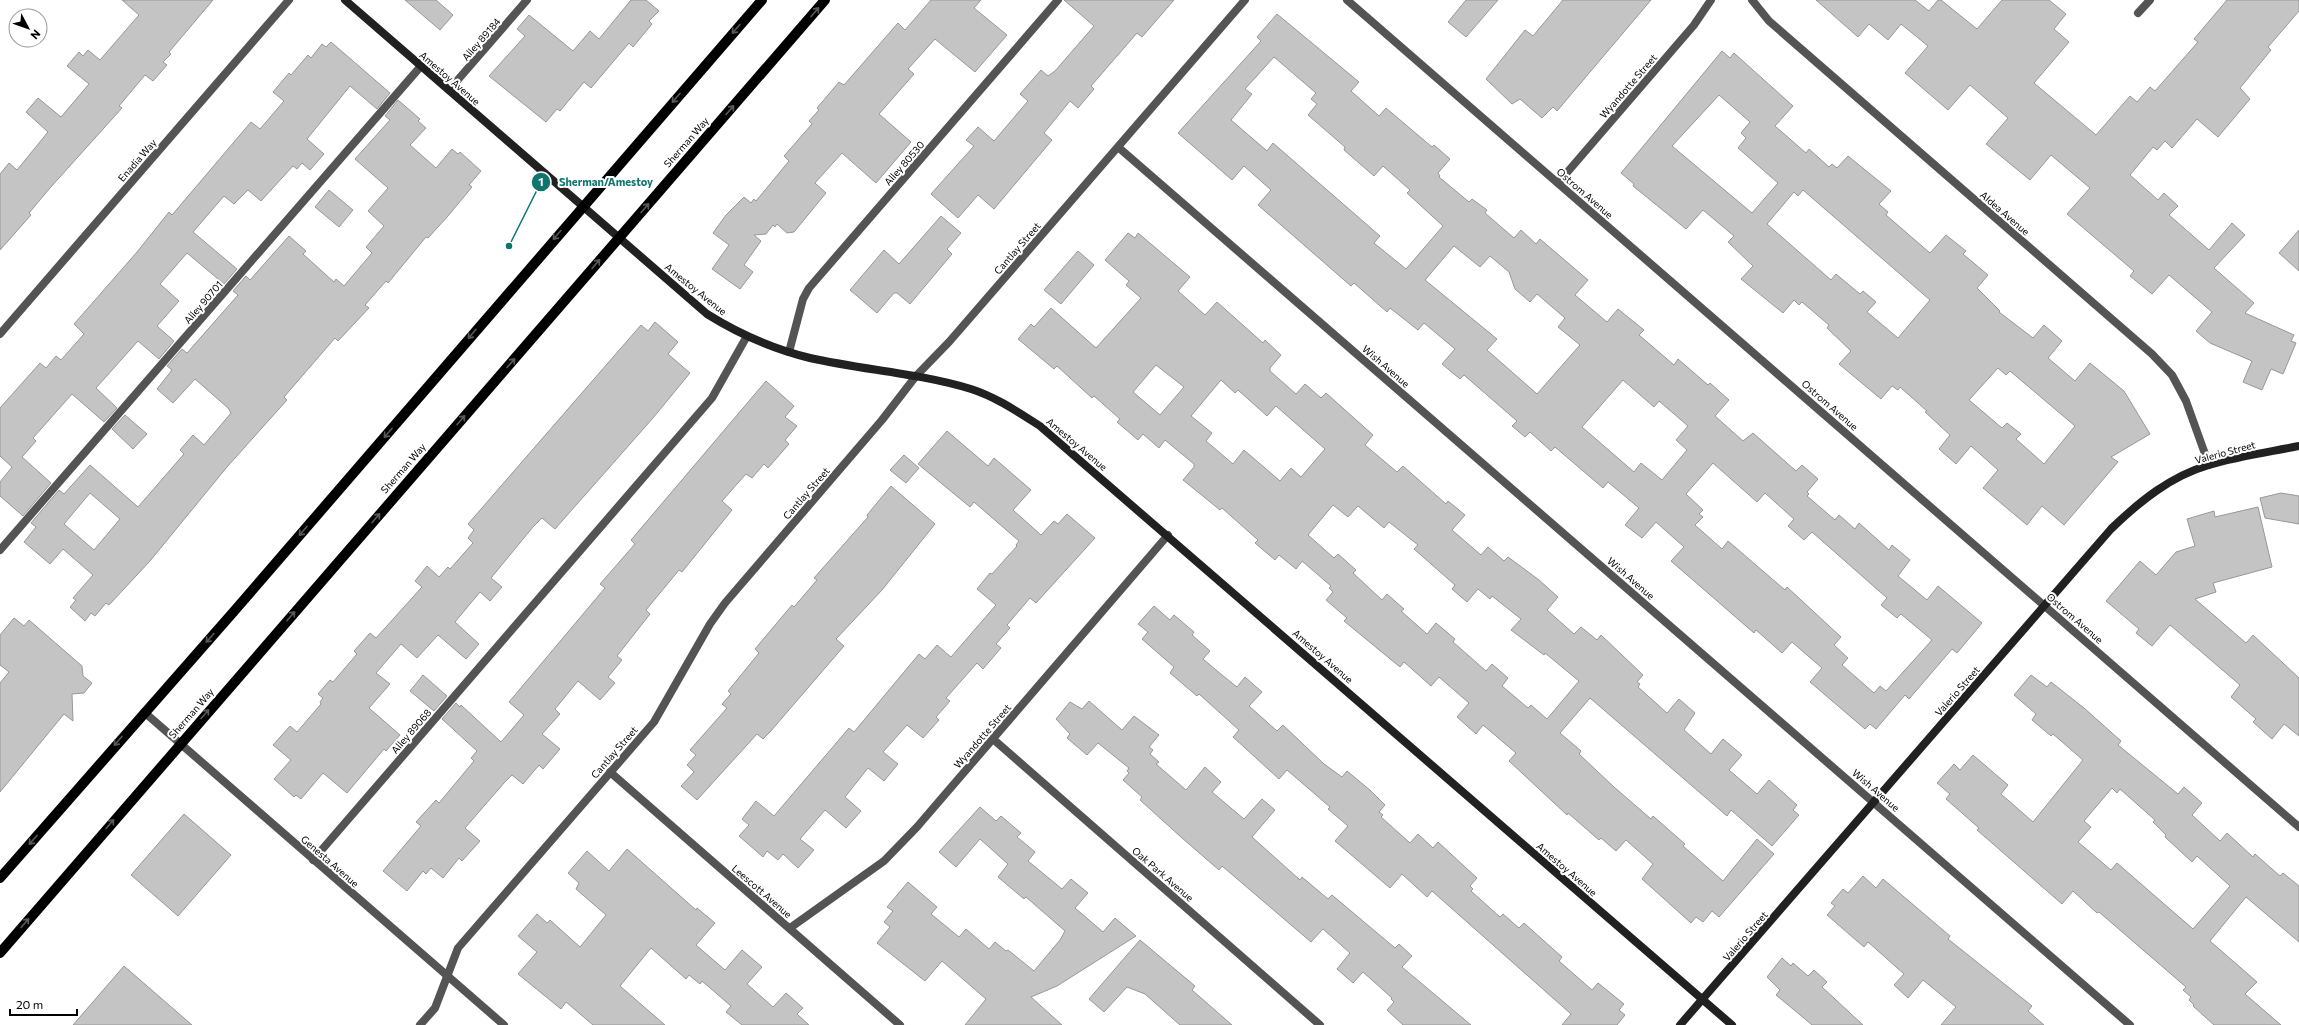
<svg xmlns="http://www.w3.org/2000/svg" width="2299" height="1025" font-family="Commissioner,sans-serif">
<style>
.building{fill:#c4c4c4;stroke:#989898;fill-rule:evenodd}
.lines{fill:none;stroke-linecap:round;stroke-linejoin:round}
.lane{stroke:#545454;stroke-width:8}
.street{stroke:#545454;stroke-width:8}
.secondary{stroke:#212121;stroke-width:8}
.primary{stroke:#000;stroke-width:10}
.oneway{stroke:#595959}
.labels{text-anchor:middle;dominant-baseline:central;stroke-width:4;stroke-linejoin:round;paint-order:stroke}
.street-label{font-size:10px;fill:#000;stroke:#fff}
.leader{fill:none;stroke:#0f766e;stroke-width:1.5}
.callout-dot{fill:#0f766e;stroke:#fff;stroke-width:1.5}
.mark-label{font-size:12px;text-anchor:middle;font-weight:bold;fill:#fff}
.callout-label{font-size:11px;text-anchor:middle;font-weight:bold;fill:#0f766e;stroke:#fff;stroke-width:4;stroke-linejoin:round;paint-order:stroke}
</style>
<rect width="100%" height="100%" fill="#fff"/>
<g class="building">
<polygon points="122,0 213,0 169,52 171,54 163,62 167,65 153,81 145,75 119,106 122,108 50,188 29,213 31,215 0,250 0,174 9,163 17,170 48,132 26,112 38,98 61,117 89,84 67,66 79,52 83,56 88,50 100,60 139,15"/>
<polygon points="405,0 436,0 453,15 440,30"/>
<polygon points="631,0 646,0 659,11 649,21 652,24 633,47 629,43 591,88 584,82 560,111 557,109 546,122 489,76 525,36 517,29 529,15 573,51 590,31 599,39"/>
<polygon points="931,0 981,0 974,8 1007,35 975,72 935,39 908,69 914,74 879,114 911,142 876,183 842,153 815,183 826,193 794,232 787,233 777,224 775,227 773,225 766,234 754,235 761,241 744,265 753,272 740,289 712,269 729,245 713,233 726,215 744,197 751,203 754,199 756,201 789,161 784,156 812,124 809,121 819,110 817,108 839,82 844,85 898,23 905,30"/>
<polygon points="1064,0 1174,0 1142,37 1137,33 1091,86 1094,89 1078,108 1070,101 1044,133 1052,140 994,209 978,195 958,218 931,194 974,146 966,140 978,127 994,141 1028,101 1020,94 1041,70 1048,76 1055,71 1094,26"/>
<polygon points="1466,0 1498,0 1466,37 1448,22"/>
<polygon points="1563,0 1651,0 1557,111 1553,107 1542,118 1520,99 1512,104 1486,79 1525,30 1533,36"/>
<polygon points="1816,0 1915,0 1929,11 1938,0 1941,0 1977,29 2002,0 2049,0 2066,14 2054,29 2069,42 2034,83 2096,135 2130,96 2137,102 2150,87 2155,91 2198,42 2194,39 2227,0 2299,0 2299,11 2268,47 2271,50 2240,88 2250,99 2218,137 2197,119 2172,148 2165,141 2157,150 2153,147 2130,175 2158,200 2164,193 2178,206 2169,215 2209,250 2232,223 2245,235 2214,268 2254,303 2245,313 2294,335 2291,341 2296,343 2283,374 2271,369 2262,390 2243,382 2252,361 2210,343 2196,331 2212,312 2169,275 2152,294 2130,276 2134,271 2067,214 2090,188 2051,155 2030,180 1986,144 2008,118 1970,85 1948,110 1905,73 1928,46 1901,24 1888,40 1869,24 1858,37"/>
<path d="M1277,14L1359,82L1351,91L1379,116L1386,108L1432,147L1434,145L1450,159L1438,173L1440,176L1439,177L1469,202L1472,199L1487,210L1485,213L1514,238L1521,230L1536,244L1540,239L1588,280L1575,295L1607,322L1618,309L1644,330L1639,335L1674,365L1678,359L1708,385L1710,383L1729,400L1715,416L1743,441L1753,433L1796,471L1802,465L1818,479L1807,492L1809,494L1807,496L1835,520L1839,515L1855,529L1859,523L1889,550L1892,545L1910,560L1898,576L1927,600L1938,586L1982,623L1957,653L1952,649L1909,699L1905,695L1876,729L1870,724L1865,729L1810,682L1822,668L1792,642L1782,653L1756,630L1754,633L1671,561L1684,547L1656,522L1642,538L1625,525L1639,508L1608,482L1603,488L1555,447L1551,451L1530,432L1525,437L1512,426L1517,421L1464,375L1460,379L1442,364L1455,349L1424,323L1418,330L1390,308L1387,312L1354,283L1351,286L1258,205L1271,190L1244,166L1232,180L1178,133L1261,41L1257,37ZM1274,57L1316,93L1311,99L1317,104L1308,115L1345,147L1344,150L1374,176L1383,166L1410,190L1407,193L1443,226L1406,269L1374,243L1380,236L1273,143L1267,151L1231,120L1252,94L1245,89ZM1454,246L1480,267L1490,256L1509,272L1515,289L1530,302L1537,294L1565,318L1558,327L1580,345L1537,394L1487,350L1497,339L1425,280ZM1623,380L1654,407L1659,401L1688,426L1676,440L1687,450L1662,480L1641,463L1634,472L1582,427ZM1713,463L1757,502L1765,493L1794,519L1788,526L1804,540L1812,532L1887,598L1881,605L1897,618L1901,614L1932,640L1886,691L1880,686L1874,693L1842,665L1848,658L1834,645L1841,637L1787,587L1785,590L1728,541L1722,549L1695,525L1703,517L1699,514L1703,510L1686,494Z"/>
<polygon points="331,42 390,93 377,109 350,86 307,139 324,154 310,170 302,163 297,169 293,166 261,201 248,190 234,204 224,196 193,232 237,269 224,284 187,253 160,284 179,301 157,326 174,341 159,359 138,341 96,388 117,408 104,422 72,394 33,438 36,441 22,457 51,483 23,516 0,496 0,482 12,467 0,456 0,408 40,363 46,368 56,356 61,360 84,334 74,324 137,252 169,212 172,215 251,122 260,129 284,101 273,92 289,73 291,75 308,55 311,58 322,44 326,47"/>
<path d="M1722,51L1730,58L1734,53L1793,106L1775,126L1806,153L1809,149L1829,167L1832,164L1837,168L1848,156L1891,191L1879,204L1888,212L1886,215L1930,253L1946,235L1966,251L1963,254L1988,275L1977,288L2000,311L1999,312L2033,338L2044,325L2062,341L2048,358L2075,381L2090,363L2124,391L2150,434L2111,457L2118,462L2064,525L2042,506L2027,525L1983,488L1998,470L1971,446L1956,464L1939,449L1950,435L1925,412L1927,411L1900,387L1898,390L1892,386L1881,399L1839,364L1851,351L1827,328L1829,325L1802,302L1799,305L1794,300L1783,313L1741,279L1753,266L1728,242L1734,236L1703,210L1686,229L1633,186L1634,184L1621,173ZM1719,95L1750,122L1741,133L1746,138L1738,148L1778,183L1752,213L1672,146ZM1803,190L1930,300L1898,338L1867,312L1876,302L1863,291L1860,294L1836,274L1831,280L1767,224L1794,192L1798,196ZM1998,368L2006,375L2010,371L2075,426L2044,464L2016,439L2021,434L2007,423L2002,428L1969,400Z"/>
<path d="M398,100L420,119L418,121L426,128L410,145L436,168L452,149L458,154L460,152L481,171L469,185L472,187L448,216L428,238L426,237L388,283L386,281L365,305L369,308L338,341L335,338L284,397L287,400L227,467L150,561L109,605L106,603L95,616L91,613L85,621L70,607L76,600L73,598L93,575L63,549L50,564L24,542L36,527L31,523L59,490L64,494L90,465L138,507L184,454L180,450L193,435L204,445L231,413L228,408L195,379L173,403L157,389L172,370L167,366L182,349L187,353L238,295L233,291L246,276L250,280L289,236L306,251L303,254L334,282L336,279L344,286L372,253L366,247L384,226L368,211L388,188L355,159L390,120L385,116ZM90,493L120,519L94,550L64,524Z"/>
<polygon points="329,190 353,210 339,227 315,207"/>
<polygon points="941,216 961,233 947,249 952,254 910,304 897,293 894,293 877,313 850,290 884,250 899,264"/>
<polygon points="2299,230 2299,271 2279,253"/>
<path d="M1128,233L1135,238L1138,233L1190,277L1178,291L1205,315L1217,302L1263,343L1265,340L1281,355L1270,368V371L1296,394L1305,384L1321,398L1326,393L1373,435L1365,445L1397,472L1403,466L1446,504L1448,501L1465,515L1452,530L1481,555L1488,547L1504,561L1508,557L1539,580L1558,597L1547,610L1574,634L1581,627L1597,640L1601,635L1643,675L1637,682L1640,684L1638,687L1667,713L1679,699L1695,713L1684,730L1711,754L1723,739L1742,755L1729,770L1757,794L1769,780L1797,805L1793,810L1799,815L1772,846L1731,810L1727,816L1590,698L1560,733L1581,751L1579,754L1614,787L1651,819L1653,816L1685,844L1683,846L1723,881L1757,839L1774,854L1719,917L1712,911L1703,922L1696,917L1691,923L1642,879L1653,864L1626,840L1616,851L1601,838L1599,840L1568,813L1567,815L1509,761L1516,753L1483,725L1476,734L1457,717L1469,703L1439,677L1431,686L1404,662L1400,667L1344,621L1347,618L1326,600L1333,592L1329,588L1331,586L1302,561L1296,569L1279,555L1275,560L1255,543L1258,540L1222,508L1220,510L1183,480L1194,467V464L1165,440L1159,448L1143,434L1138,440L1117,422L1120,419L1094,396L1092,398L1057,366L1054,369L1018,339L1031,324L1034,327L1051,308L1096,348L1141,298L1126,285L1129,281L1105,260ZM1156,365L1184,387L1160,415L1133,392ZM1221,380L1235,393L1238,390L1267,416L1276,406L1325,449L1301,477L1291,468L1280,481L1244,450L1233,464L1206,441L1212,433L1191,416ZM1333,505L1348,517L1358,506L1384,528L1389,522L1418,545L1414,549L1455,585L1452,589L1467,602L1478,589L1490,599L1492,596L1521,619L1511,630L1544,655L1545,653L1579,681L1547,719L1531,705L1528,708L1502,686L1508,678L1492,664L1486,671L1453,642L1455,639L1436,623L1427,634L1401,611L1404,609L1387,594L1382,600L1353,573L1356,570L1338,554L1334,558L1308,535Z"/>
<polygon points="1078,251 1094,265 1061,304 1044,290"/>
<polygon points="655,322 678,342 668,354 690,373 653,418 555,529 542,518 533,527 491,578 502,587 490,601 480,592 455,622 479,644 466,659 438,635 417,658 401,644 376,673 390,684 369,708 400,735 386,751 384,749 347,793 323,773 301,799 296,795 294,797 274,779 291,760 273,745 290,726 297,732 321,704 320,702 323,698 318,694 330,680 333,682 357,654 354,651 370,633 376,638 422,587 415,581 427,566 439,577 448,567 450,569 473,543 468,538 474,530 468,524 501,486 641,325 648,331"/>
<polygon points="766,381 794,406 785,417 797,426 785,440 789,444 768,468 764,464 752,478 746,474 722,501 732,510 682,572 679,570 646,610 650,614 617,656 622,660 608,677 615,683 600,700 578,681 555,709 560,714 542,734 560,749 543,769 539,765 523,784 512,775 504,783 465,828 480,841 462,861 459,858 443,878 431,868 426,874 423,871 407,891 383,871 421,826 416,822 436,800 439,803 474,761 471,758 477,751 442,719 456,703 460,707 461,705 501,742 524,715 509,702 605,588 600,584 635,544 631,540"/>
<polygon points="125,415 147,434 133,449 112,429"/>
<polygon points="947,431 988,466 994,458 1031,490 1013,510 1041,535 1054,521 1058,524 1067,514 1095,538 1036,603 1030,598 1007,625 1010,628 996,644 1001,648 983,669 977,663 946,698 950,701 936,717 939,720 923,738 907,725 883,752 898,764 884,781 868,768 845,797 861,811 846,828 825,810 800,839 814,850 798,868 783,854 778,860 767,851 763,857 739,836 749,825 742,819 756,801 774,816 849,728 854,732 919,654 925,659 937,645 951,657 996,605 977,589 990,573 992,574 1017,546 1016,545 1019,541 974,502 970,507 918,464"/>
<polygon points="904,455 919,468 906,483 890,470"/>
<polygon points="891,486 935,524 882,590 836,639 844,646 770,732 763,739 757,734 697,800 681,786 694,772 687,765 696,755 690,750 727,708 722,704 731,694 728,691 759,653 755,649 792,605 794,607 817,580 814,578 868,517 867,515"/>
<polygon points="2281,493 2299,496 2299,524 2265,518 2260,498"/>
<polygon points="2258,507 2272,567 2213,583 2216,592 2195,599 2246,643 2253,635 2299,678 2299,736 2284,724 2272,739 2253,722 2256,719 2231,697 2240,685 2170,625 2152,646 2136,633 2139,629 2106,601 2140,561 2156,575 2176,552 2195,546 2187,519 2214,511 2215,517"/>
<polygon points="1154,606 1170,620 1174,615 1194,632 1192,635 1210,651 1203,659 1222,675 1237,687 1245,677 1262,692 1249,706 1277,731 1283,725 1324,764 1342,777 1347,771 1371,791 1385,805 1379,812 1383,815 1381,817 1410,843 1418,834 1433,848 1438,842 1477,878 1470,886 1473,889 1471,891 1500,917 1503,914 1519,928 1524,923 1562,957 1559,961 1592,990 1598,983 1624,1004 1619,1010 1625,1015 1617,1025 1562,1025 1571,1014 1432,891 1427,897 1402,874 1390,888 1335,841 1348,826 1328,809 1330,807 1287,770 1279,779 1233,737 1239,730 1199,694 1197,696 1170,673 1174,667 1142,639 1148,632 1138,624"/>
<polygon points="14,618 24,626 29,620 82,666 83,676 92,683 84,693 72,694 73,721 64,714 0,792 0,683 9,672 0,665 0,635"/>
<polygon points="423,675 447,696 434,711 410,691"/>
<path d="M2031,675L2047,687L2051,682L2084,708L2121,741L2118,745L2178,794L2184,787L2202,803L2192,815L2220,841L2227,833L2253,857L2255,854L2280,876L2283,873L2299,886V942L2246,897L2210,941L2257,982L2245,994L2281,1025H2214L2193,1006L2194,1005L2189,1000L2191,997L2183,990L2186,987L2099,912L2097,913L2073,891L2062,904L1977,830L1979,828L1946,799L1950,794L1937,783L1954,764L1960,770L1973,755L2008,785L2001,794L2033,822L2083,760L2053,734L2051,736L2032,720L2036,714L2014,695ZM2112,788L2117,793L2120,789L2155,820L2153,822L2166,835L2165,837L2192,862L2197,856L2230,886L2193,929L2117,863L2111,870L2078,842L2091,827L2084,821Z"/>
<polygon points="1089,701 1122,730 1134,716 1159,735 1149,747 1153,750 1150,754 1159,762 1156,764 1186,790 1205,767 1221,782 1212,792 1244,819 1262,799 1275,810 1252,837 1300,880 1302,877 1328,899 1332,895 1395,948 1399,944 1412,956 1402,967 1471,1025 1403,1025 1387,1010 1394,1002 1391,999 1392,998 1363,972 1353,983 1337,969 1350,953 1323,929 1311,942 1222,866 1219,870 1182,838 1140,800 1142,797 1123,780 1129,773 1127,771 1129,768 1098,743 1087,755 1067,738 1070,734 1056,719 1070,702 1082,709"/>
<polygon points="980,807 996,821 1001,816 1021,833 1017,837 1035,852 1028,861 1062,889 1071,879 1088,893 1075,908 1103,932 1115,918 1136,936 1057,986 1031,997 1062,1025 965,1025 986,999 942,961 925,981 877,943 890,927 884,922 893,911 887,907 908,882 937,907 931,914 959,937 966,929 989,949 995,942 1006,951 1008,950 1034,971 1060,940 1065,931 1026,897 1024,899 998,877 1008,864 980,839 956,867 939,852"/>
<polygon points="184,814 231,855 178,916 131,875"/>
<polygon points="627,849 696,910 697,908 715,923 696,945 725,970 742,950 762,967 747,984 773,1007 786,993 803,1008 797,1014 809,1025 742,1025 726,1012 731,1006 702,981 700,984 689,975 686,979 651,948 620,986 665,1025 593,1025 566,1002 561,1009 518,974 537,952 518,936 537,914 547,923 550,920 580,947 606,915 576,889 579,883 568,873 587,851 609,871"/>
<polygon points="1863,876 1876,888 1883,879 1950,936 1948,939 2032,1006 2028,1011 2044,1025 1941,1025 1956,1007 1923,980 1908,998 1894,985 1904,974 1868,942 1864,947 1827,915 1835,906 1831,903 1843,889 1848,893"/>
<polygon points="1140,940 1195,986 1192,990 1232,1025 1180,1025 1145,994 1127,987 1104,1012 1089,999"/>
<polygon points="1782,958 1791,966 1793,963 1808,976 1814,970 1827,982 1822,987 1863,1025 1812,1025 1799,1014 1776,995 1780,990 1767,977"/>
<polygon points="124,966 192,1025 73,1025"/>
</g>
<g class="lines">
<g class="lane">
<polyline points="449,90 527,0"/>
<polyline points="789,352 803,299 809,288 1058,0"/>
<polyline points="0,550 421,66"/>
<polyline points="313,860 712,398 747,336"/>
</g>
<g class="street">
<polyline points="1347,0 2299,827"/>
<polyline points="1752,0 1769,21 2152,354 2172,375 2186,401 2209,465"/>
<polyline points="2138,13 2150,0"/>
<polyline points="1118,147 2130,1025"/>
<polyline points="1558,183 1694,25 1711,0"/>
<polyline points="0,334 289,0"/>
<polyline points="144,712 504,1025"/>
<polyline points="993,739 1320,1025"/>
<polyline points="610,772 900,1025"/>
<polyline points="790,928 884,861 917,827 1168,535"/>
<polyline points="420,1025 435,1008 458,948 654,722 710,624 725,603 882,420 916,376 949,342 1245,0"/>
</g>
<g class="secondary">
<path d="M345,0L707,314C739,334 773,349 810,358C863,370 918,373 971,389C996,397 1018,412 1040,426L1732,1025"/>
<path d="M1680,1025L2111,529C2140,501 2171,476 2209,465C2239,456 2269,452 2299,446"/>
</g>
<g class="primary">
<polyline points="0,878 236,609 762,0"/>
<polyline points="0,953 825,0"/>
</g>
</g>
<defs><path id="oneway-shaft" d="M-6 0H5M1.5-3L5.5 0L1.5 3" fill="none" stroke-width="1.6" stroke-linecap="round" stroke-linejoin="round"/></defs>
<g class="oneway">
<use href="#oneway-shaft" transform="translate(815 12) rotate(-49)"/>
<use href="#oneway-shaft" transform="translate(736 29) rotate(131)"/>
<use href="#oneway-shaft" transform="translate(676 98) rotate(131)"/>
<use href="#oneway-shaft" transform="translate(730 110) rotate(-49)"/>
<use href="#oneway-shaft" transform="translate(645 208) rotate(-49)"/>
<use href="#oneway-shaft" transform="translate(557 235) rotate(131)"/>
<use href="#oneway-shaft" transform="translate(596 264) rotate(-49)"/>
<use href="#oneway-shaft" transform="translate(472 334) rotate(131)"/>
<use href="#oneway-shaft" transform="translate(511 363) rotate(-49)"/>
<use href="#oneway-shaft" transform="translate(461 420) rotate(-49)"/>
<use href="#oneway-shaft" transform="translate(388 433) rotate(131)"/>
<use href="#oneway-shaft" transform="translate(376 518) rotate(-49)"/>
<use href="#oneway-shaft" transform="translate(303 531) rotate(131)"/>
<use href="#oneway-shaft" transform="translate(291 616) rotate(-49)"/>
<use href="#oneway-shaft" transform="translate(210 638) rotate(132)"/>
<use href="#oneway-shaft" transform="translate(205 714) rotate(-49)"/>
<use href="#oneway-shaft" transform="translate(118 741) rotate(131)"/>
<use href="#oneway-shaft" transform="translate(110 824) rotate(-49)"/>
<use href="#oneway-shaft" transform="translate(33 840) rotate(131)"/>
<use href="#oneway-shaft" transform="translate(25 923) rotate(-50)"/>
</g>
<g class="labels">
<g class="street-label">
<text transform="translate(481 39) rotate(-49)">Alley 89184</text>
<text transform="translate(450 78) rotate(41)">Amestoy Avenue</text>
<text transform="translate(1628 86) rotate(-49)">Wyandotte Street</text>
<text transform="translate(686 142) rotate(-49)">Sherman Way</text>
<text transform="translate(137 160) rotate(-49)">Enadia Way</text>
<text transform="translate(904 163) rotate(-49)">Alley 80530</text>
<text transform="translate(1585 193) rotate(41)">Ostrom Avenue</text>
<text transform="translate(2005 213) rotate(41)">Aldea Avenue</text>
<text transform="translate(1017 248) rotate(-49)">Cantlay Street</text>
<text transform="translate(696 289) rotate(39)">Amestoy Avenue</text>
<text transform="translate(203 302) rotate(-49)">Alley 90701</text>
<text transform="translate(1386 366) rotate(41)">Wish Avenue</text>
<text transform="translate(1830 405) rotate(41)">Ostrom Avenue</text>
<text transform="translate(1077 444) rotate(40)">Amestoy Avenue</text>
<text transform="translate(2225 452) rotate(-15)">Valerio Street</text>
<text transform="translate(403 468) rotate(-49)">Sherman Way</text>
<text transform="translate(806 493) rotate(-49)">Cantlay Street</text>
<text transform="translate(1631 578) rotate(41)">Wish Avenue</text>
<text transform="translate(2075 618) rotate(41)">Ostrom Avenue</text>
<text transform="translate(1323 656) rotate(41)">Amestoy Avenue</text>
<text transform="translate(1957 691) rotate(-49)">Valerio Street</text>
<text transform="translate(191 713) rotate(-49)">Sherman Way</text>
<text transform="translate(411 731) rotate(-49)">Alley 89068</text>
<text transform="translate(982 736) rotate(-49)">Wyandotte Street</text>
<text transform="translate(614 752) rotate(-49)">Cantlay Street</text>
<text transform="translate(1876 790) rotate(41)">Wish Avenue</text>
<text transform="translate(330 861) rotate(41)">Genesta Avenue</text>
<text transform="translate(1567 869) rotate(41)">Amestoy Avenue</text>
<text transform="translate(1163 874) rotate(41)">Oak Park Avenue</text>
<text transform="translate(762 891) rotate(41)">Leescott Avenue</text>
<text transform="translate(1745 936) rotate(-49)">Valerio Street</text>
</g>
</g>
<path class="leader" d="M509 246L541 182"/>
<g class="callout-dot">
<circle cx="509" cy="246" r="4"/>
<circle cx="541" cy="182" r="10"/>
</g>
<g class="mark-label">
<text x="541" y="186">1</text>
</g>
<g class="callout-label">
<text x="606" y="186">Sherman/Amestoy</text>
</g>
<g transform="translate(28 28) rotate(131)"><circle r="19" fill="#ffffff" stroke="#999999"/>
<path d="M0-3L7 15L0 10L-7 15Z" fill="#000000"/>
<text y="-6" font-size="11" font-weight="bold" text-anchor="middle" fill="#000000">N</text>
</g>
<path d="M10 1009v6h67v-6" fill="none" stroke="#000000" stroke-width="2"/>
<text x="16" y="1009" font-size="12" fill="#000000" stroke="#ffffff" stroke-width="3" paint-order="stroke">20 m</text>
</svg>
